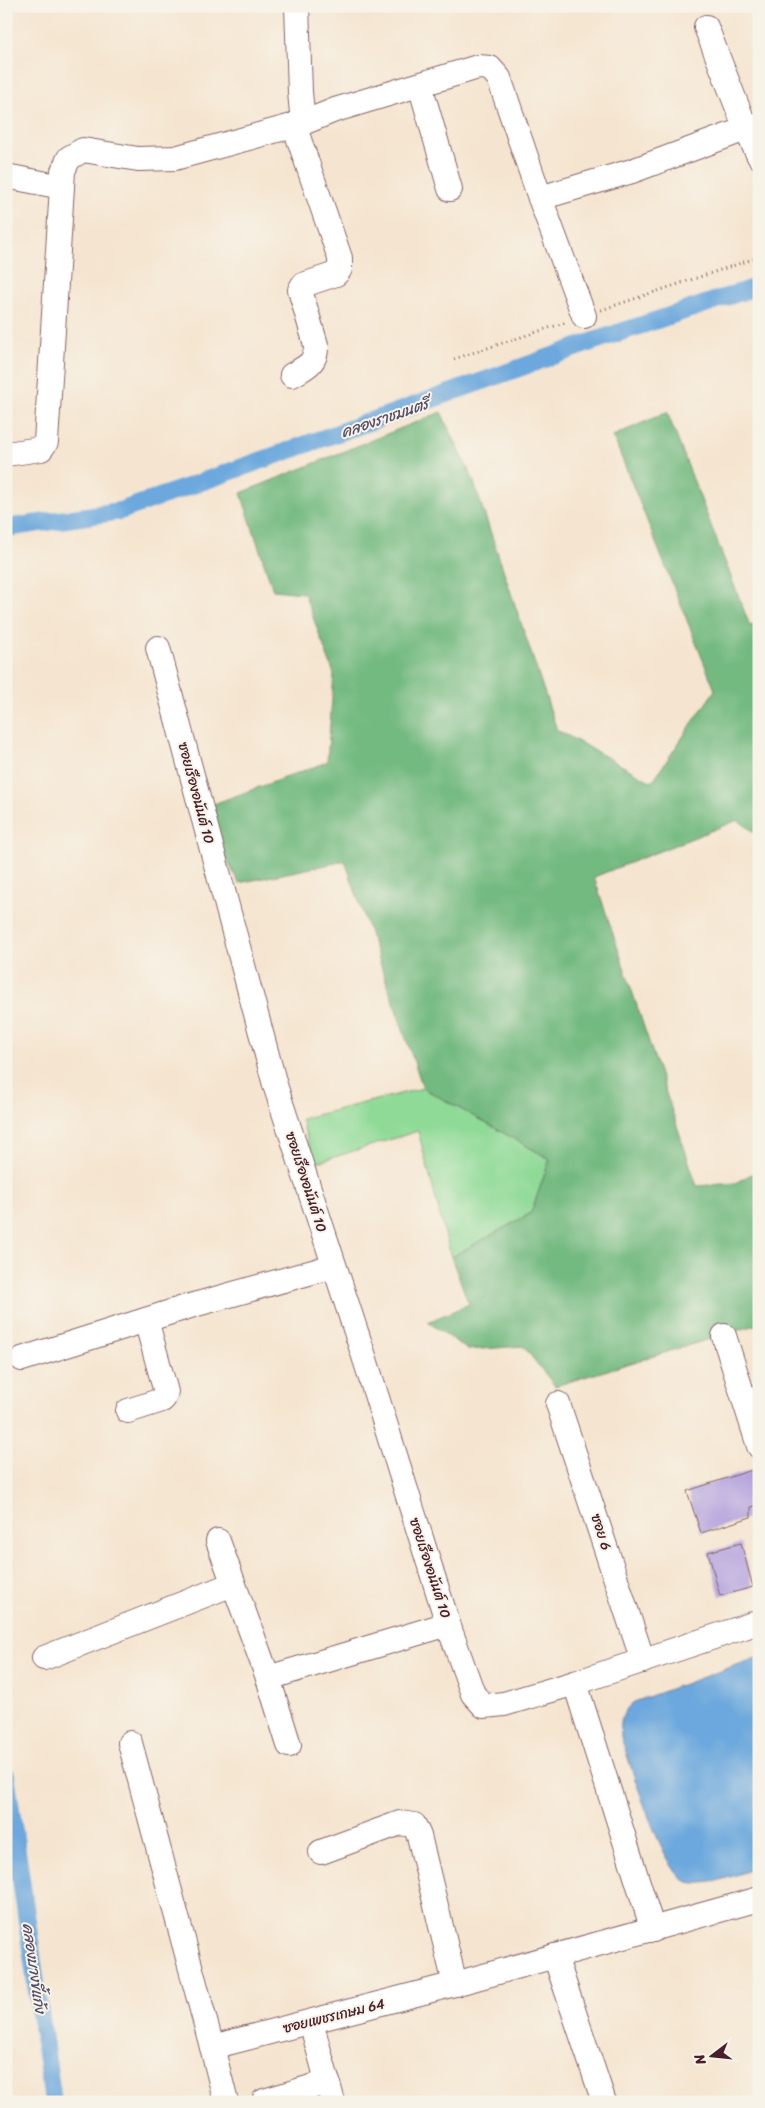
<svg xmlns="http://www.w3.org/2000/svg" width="765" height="2108" font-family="Sriracha,'Playpen Sans Thai',sans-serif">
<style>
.green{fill:#8fda97;stroke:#6c7c61}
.forest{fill:#73ba80;stroke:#5e6c56}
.water{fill:#6ca8dd;stroke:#5b6484}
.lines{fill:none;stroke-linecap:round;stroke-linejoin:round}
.canal{stroke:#6ca8dd;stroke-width:18}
.building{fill:#b4a3de}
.minor-casing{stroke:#866465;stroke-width:26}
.path{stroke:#866465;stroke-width:3;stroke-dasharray:1 4;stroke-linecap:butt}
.minor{stroke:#fff;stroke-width:24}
.labels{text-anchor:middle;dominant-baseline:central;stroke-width:4;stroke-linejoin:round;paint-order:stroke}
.street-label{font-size:14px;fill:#4a1f2b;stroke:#f7f3e8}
.water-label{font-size:15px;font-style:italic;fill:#564f69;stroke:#f7f3e8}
</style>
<rect width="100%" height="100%" fill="#f7f3e8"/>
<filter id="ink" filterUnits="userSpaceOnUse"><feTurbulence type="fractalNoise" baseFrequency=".02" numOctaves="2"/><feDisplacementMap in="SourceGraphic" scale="10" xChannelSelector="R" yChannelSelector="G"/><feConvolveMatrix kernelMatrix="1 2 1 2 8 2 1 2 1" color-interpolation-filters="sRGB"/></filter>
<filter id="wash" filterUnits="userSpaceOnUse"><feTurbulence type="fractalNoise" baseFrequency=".0096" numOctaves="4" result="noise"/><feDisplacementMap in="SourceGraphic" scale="20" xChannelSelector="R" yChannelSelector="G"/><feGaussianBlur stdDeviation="1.12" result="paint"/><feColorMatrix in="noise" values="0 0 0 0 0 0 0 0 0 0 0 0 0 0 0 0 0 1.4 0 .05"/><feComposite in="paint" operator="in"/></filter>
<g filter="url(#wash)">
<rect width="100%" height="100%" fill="#f5e5d0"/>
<polygon class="green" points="423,1088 550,1159 531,1213 451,1257 418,1131 315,1163 301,1119"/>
<polygon class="forest" points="441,412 472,477 557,730 652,782 715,690 613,436 667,412 750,626 759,624 759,836 738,820 594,877 697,1186 735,1183 759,1170 759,1324 555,1386 523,1346 468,1350 428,1322 469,1304 451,1257 531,1213 550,1159 423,1088 345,861 239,883 200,809 327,762 334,674 304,593 273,590 241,493"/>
<path class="water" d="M759,1657V1867C737,1874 711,1887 688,1882C664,1876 630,1763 621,1737C620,1721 621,1712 634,1702Z"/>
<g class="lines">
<g class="canal">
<polyline points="6,528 120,511 600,339 759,286"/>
<polyline points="6,1775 53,2102"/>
</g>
</g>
<g id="blocks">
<g class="building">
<polygon points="752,1470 759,1491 759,1505 751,1507 751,1517 701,1533 687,1491"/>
<polygon points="741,1543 753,1587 720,1596 708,1552"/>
</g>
</g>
</g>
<g filter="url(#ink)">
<use href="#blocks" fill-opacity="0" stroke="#866465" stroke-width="1"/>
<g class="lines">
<g class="minor-casing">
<g id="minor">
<polyline points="297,6 300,92 303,123"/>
<polyline points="706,27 746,129 759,156"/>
<polyline points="420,85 450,189"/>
<polyline points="6,176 62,187"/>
<polyline points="540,198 584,316"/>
<path d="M292,375C306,367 317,363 316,345L300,290L303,285L336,274L340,269V258L294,125"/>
<polyline points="6,454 41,449 46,442 63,171 69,158 83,150 138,159 175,158 303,123 335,110 478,67 490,68 499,78 540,198 632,171 759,124"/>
<polyline points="158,648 275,1085 363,1353 448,1624 473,1694 484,1706 504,1704 575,1683 759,1622"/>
<polyline points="724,1336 759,1446"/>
<polyline points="22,1359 190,1306 334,1266"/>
<polyline points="558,1404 643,1661"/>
<polyline points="128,1411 162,1400 164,1398 166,1392 146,1320"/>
<polyline points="218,1541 268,1678 289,1745"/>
<polyline points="44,1658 233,1584"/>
<polyline points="268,1678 448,1624"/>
<polyline points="575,1683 653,1930"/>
<polyline points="130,1743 212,2047 455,1984 759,1899"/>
<polyline points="321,1852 400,1823 414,1825 419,1836 455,1984"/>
<polyline points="555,1956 604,2102"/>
<polyline points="311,2022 333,2102"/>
<polyline points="212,2047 226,2102"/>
<polyline points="264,2101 328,2082"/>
</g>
</g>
<g class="path">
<polyline points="601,310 759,257"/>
<polyline points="454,359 567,322"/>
</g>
<use href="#minor" class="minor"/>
</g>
</g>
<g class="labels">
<g class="street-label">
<text transform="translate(196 793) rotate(75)">ซอยเรืองอนันต์ 10</text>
<text transform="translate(306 1182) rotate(72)">ซอยเรืองอนันต์ 10</text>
<text transform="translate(601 1532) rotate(72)">ซอย 6</text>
<text transform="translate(430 1568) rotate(72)">ซอยเรืองอนันต์ 10</text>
<text transform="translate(334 2016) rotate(-14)">ซอยเพชรเกษม 64</text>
</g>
<g class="water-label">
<text transform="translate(385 418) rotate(-19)">คลองราชมนตรี</text>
<text transform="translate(34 1968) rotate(82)">คลองบางขี้แก้ง</text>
</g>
</g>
<rect width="765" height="2108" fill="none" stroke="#f7f3e8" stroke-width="25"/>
<g transform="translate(712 2056) rotate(254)" stroke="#f7f3e8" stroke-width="4" paint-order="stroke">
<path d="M0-4L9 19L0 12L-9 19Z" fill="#4a1f2b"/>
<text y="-8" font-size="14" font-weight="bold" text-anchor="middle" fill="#4a1f2b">N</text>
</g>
</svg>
